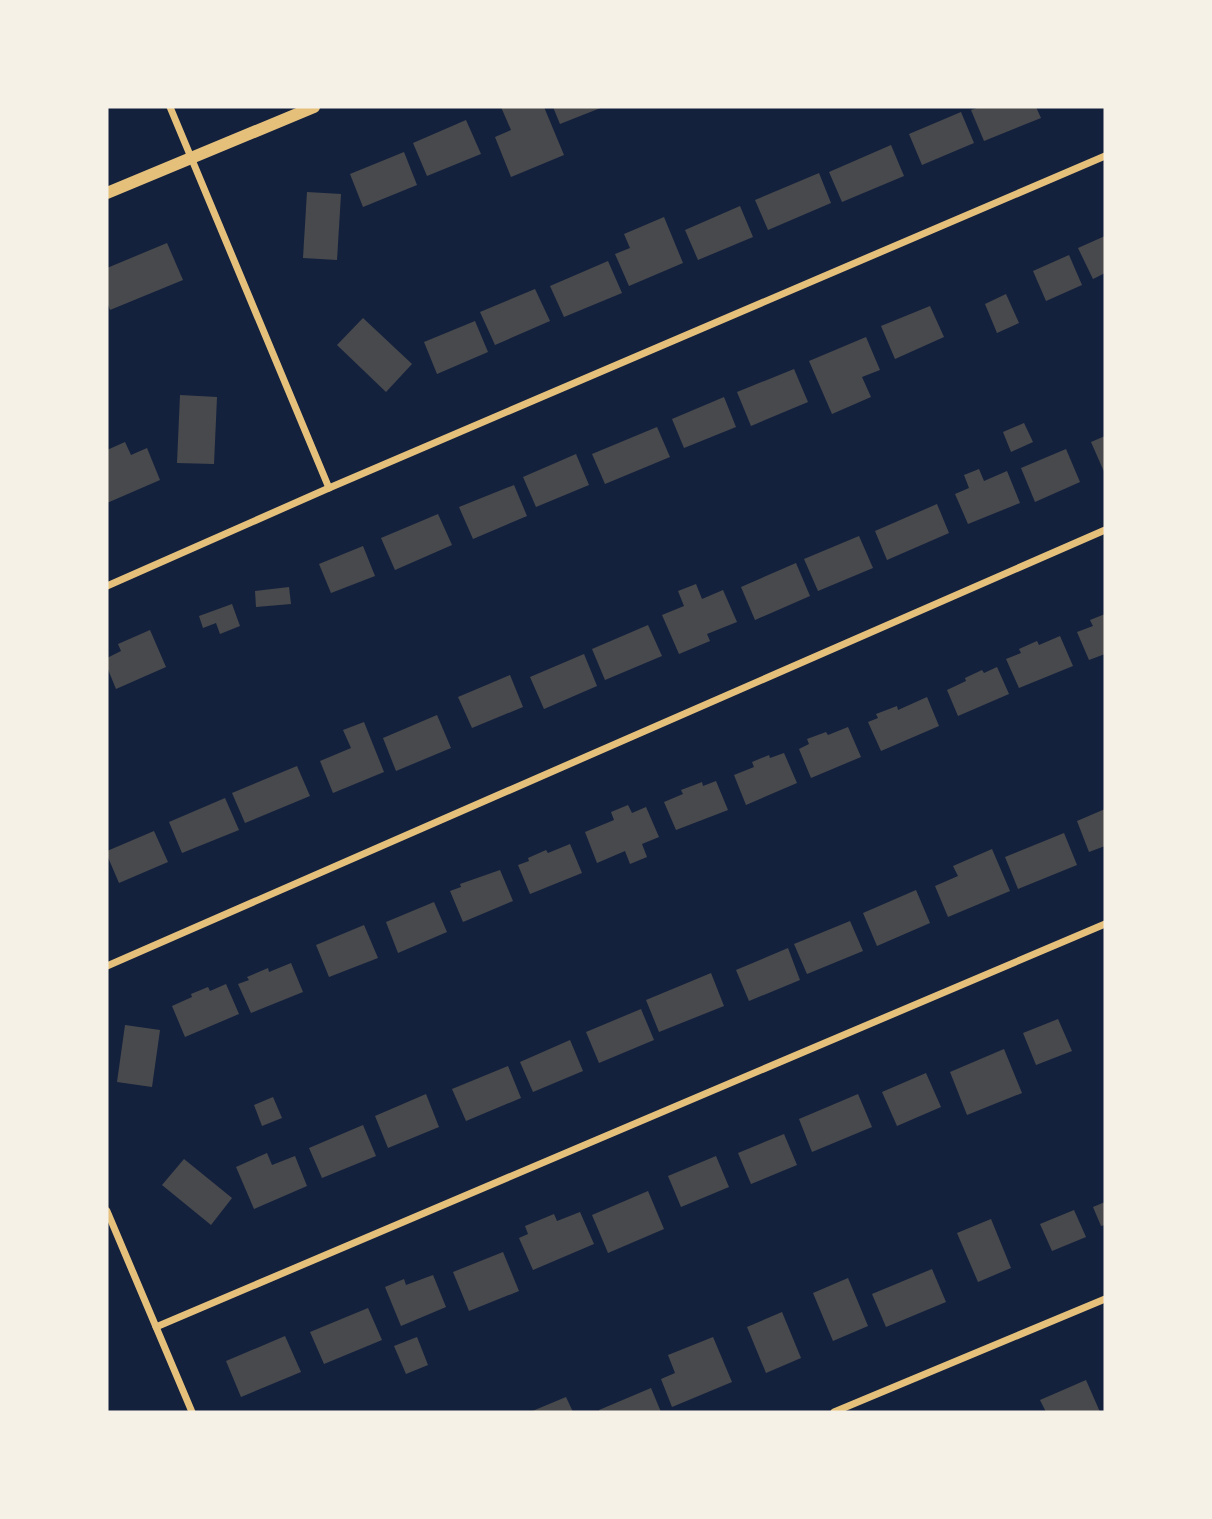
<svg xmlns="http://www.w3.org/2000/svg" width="1212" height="1519" font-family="Mulish,sans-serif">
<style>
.building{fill:#48494c}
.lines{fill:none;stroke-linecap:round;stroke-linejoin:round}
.minor{stroke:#e5c07b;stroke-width:7}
.tertiary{stroke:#e5c07b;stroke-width:12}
</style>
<rect width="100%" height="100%" fill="#14213d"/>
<g class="building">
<polygon points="501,107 544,107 564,155 511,177 495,137 511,130"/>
<polygon points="553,107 603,107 560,124"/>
<polygon points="980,107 1036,107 1041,118 984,141 971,110"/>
<polygon points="961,112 974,143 922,165 909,134"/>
<polygon points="466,120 481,154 427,176 413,143"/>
<polygon points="891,145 904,176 842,202 829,172"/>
<polygon points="404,152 417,185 363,207 350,174"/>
<polygon points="819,173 831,203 768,230 755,200"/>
<polygon points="307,192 341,194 337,260 303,258"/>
<polygon points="740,206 753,237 698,260 685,230"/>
<polygon points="664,217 683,263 629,286 615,254 630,248 624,234"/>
<polygon points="1105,236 1105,273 1093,279 1078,248"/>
<polygon points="167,243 183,280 110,310 107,302 107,268"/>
<polygon points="1069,255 1082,285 1046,301 1033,271"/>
<polygon points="608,261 622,293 564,317 550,286"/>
<polygon points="535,289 550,321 495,345 480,312"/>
<polygon points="1006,294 1019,323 997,333 985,304"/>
<polygon points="930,306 944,337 895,359 881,326"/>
<polygon points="363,318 412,364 386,392 337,345"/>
<polygon points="475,321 488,352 437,374 424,342"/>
<polygon points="866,337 880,370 862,377 871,397 832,414 809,361"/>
<polygon points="794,369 808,402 751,426 737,392"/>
<polygon points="180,395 217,397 214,464 177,463"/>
<polygon points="724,397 736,427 684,448 672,419"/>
<polygon points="1024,423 1033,442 1011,452 1003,432"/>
<polygon points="657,427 670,457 605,484 592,454"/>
<polygon points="1105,436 1105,474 1091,442"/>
<polygon points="125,442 131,455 147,448 160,480 107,503 107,450"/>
<polygon points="1066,449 1080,482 1035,502 1021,468"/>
<polygon points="576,454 589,485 536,507 523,477"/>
<polygon points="979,469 984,481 1007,471 1020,503 968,524 955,494 969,488 964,475"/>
<polygon points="514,485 527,516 473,539 459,507"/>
<polygon points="937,504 949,533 887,560 875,531"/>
<polygon points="438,514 452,545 395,570 381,538"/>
<polygon points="859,536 873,568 818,591 804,559"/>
<polygon points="363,546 375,576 331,593 319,564"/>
<polygon points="796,563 810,596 755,620 741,587"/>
<polygon points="696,584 702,599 723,590 737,622 707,634 710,641 679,654 662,615 684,606 678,591"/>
<polygon points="289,587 291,604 256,607 255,591"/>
<polygon points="232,604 240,626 220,634 216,623 203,628 199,616"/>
<polygon points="1105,614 1105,654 1089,660 1077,632 1093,626 1090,620"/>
<polygon points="648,625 662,656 605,680 592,649"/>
<polygon points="150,630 166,667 116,689 107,667 107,658 121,651 118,644"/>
<polygon points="1060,636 1073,666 1019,688 1006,659 1021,653 1019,649 1037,641 1039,645"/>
<polygon points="584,654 597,686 544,709 530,677"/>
<polygon points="997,667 1009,694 958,716 947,690 966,681 965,678 982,670 984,673"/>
<polygon points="510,675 523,707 472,728 458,697"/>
<polygon points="927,697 939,726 881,751 868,722 878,718 876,714 897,706 898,710"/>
<polygon points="437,715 451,748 396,771 383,738"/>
<polygon points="364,722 384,772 333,793 320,761 351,748 343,730"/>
<polygon points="848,727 861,757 811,778 799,749 809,744 807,739 826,732 828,735"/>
<polygon points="784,753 797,783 746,805 734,775 754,767 752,762 769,755 770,758"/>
<polygon points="297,766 310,796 245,823 232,793"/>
<polygon points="716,781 728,810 676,830 664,802 683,794 681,790 702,782 703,786"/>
<polygon points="225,798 239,830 182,853 169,822"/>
<polygon points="628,805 632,813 646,807 659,837 642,844 647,857 630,864 625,851 597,863 585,832 614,820 611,812"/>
<polygon points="1105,809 1105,846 1089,852 1077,821"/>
<polygon points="154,831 168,862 119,883 107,855 107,851"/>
<polygon points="1064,833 1077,865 1018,889 1005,857"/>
<polygon points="570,844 582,873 530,894 518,865 529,861 528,858 546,850 548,853"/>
<polygon points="992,849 1010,891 948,917 935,886 958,876 953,866"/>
<polygon points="500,870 513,901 463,922 450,891 461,887 460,884"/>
<polygon points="916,890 930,923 877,946 863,913"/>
<polygon points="434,902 447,932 398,953 386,922"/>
<polygon points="850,921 863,951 807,974 794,944"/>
<polygon points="364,925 378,958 329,977 316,945"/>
<polygon points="788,948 800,980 749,1001 736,970"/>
<polygon points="291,963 303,992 251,1013 238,984 249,980 247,977 268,968 269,972"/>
<polygon points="711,973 724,1006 659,1032 646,1000"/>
<polygon points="226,984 239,1014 185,1037 172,1006 192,997 191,994 208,987 210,991"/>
<polygon points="641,1009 654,1040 599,1063 586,1032"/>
<polygon points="1058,1019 1072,1051 1036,1065 1023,1033"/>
<polygon points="125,1025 160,1030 152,1087 117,1082"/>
<polygon points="570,1040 583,1071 533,1092 520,1062"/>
<polygon points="1004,1049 1022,1093 967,1115 950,1072"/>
<polygon points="508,1066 521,1098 466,1121 452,1089"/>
<polygon points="926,1073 941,1107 897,1126 882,1092"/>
<polygon points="426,1094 439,1127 388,1148 375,1116"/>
<polygon points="858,1094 872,1127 812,1152 799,1119"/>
<polygon points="273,1097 282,1118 262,1126 254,1105"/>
<polygon points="363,1125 376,1156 322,1178 309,1148"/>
<polygon points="784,1134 797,1165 751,1184 738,1153"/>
<polygon points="267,1153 272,1165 295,1156 307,1186 254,1209 236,1167"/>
<polygon points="716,1156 729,1187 681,1207 668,1176"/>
<polygon points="184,1159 232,1198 211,1225 162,1185"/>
<polygon points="648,1191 664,1229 608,1253 592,1215"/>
<polygon points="1105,1202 1105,1225 1101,1226 1093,1207"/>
<polygon points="1074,1210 1086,1237 1052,1251 1040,1224"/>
<polygon points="580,1212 594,1244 533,1270 519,1238 528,1234 525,1226 554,1214 557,1221"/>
<polygon points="991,1219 1011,1268 978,1282 957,1233"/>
<polygon points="503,1252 519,1291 469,1311 453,1272"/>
<polygon points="932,1269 946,1302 886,1327 872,1294"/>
<polygon points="433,1275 446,1307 401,1326 385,1287 404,1279 406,1285"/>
<polygon points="848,1278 868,1326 833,1341 813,1293"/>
<polygon points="368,1308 382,1340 324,1364 310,1332"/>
<polygon points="782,1312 801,1358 766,1373 747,1327"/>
<polygon points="285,1336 301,1372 241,1397 226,1361"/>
<polygon points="417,1337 428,1365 406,1374 394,1346"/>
<polygon points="713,1337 732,1382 672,1407 661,1379 675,1373 668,1355"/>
<polygon points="1086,1380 1100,1412 1046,1412 1040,1400"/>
<polygon points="651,1388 661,1412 600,1412 599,1410"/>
<polygon points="566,1397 573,1412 530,1412"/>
</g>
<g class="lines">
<g class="minor">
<polyline points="170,107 329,488"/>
<polyline points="107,586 329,488 1105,156"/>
<polyline points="107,966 1105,530"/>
<polyline points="107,1211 192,1412"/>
<polyline points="156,1327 1105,924"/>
<polyline points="834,1412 1105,1299"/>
</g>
<polyline class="tertiary" points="107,193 314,107"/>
</g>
<rect width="1212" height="1519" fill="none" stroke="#f6f1e7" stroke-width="217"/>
</svg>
